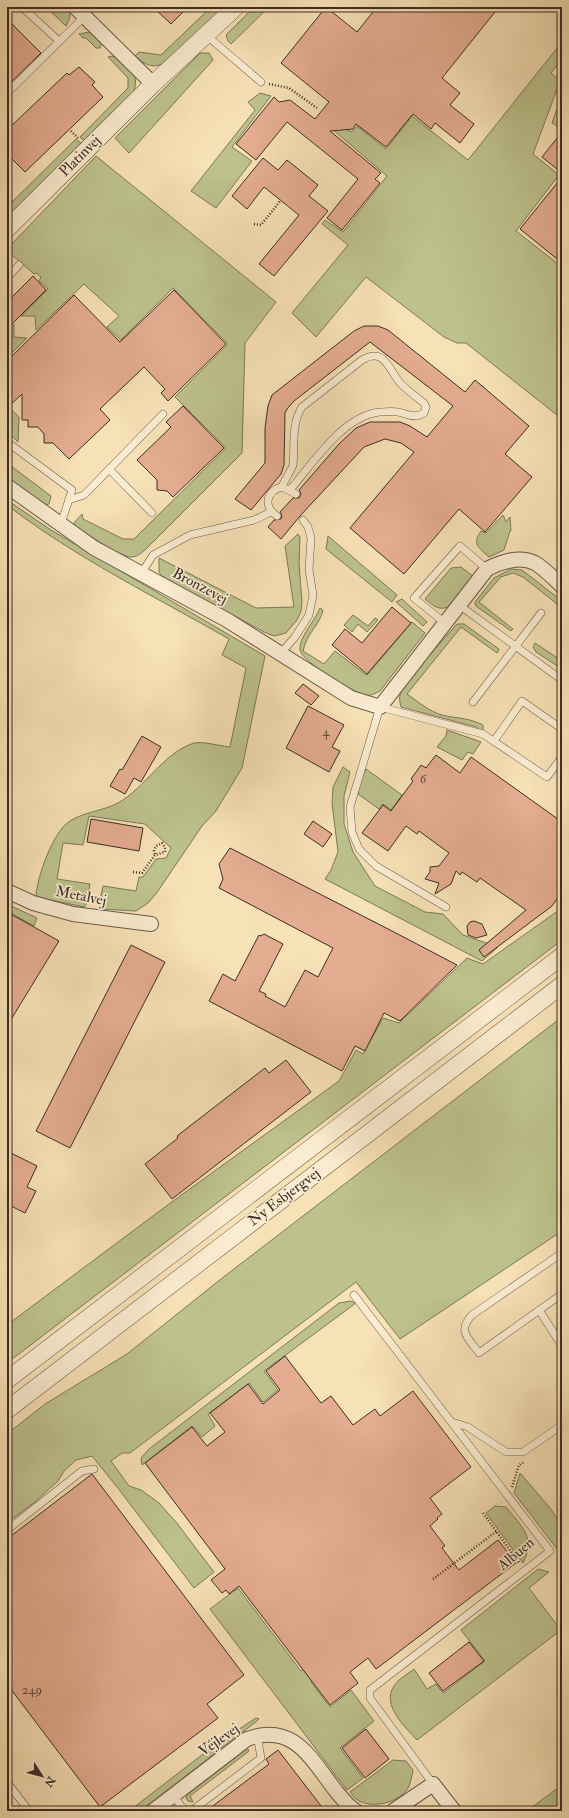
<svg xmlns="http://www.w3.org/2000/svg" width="569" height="1818" font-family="'IM FELL Double Pica',serif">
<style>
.green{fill:#bdc28d;stroke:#7c785a}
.building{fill:#e4ac91;stroke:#3c2d26}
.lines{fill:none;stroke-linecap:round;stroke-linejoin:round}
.service-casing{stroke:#6b5a4a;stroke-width:8}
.minor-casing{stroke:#6b5a4a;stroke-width:16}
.tertiary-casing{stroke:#6b5a4a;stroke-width:18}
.path{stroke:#3c2d26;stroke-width:2.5;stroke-dasharray:1 2;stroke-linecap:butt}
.service{stroke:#faecd0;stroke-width:7}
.minor{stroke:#faecd0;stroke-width:14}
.tertiary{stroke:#faecd0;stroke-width:17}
.labels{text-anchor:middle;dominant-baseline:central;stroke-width:3.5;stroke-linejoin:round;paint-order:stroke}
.number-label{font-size:13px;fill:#664d41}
.street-label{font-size:15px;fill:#3c2d26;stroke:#faecd0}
</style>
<rect width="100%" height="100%" fill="#f7e1b6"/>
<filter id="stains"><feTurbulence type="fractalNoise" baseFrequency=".005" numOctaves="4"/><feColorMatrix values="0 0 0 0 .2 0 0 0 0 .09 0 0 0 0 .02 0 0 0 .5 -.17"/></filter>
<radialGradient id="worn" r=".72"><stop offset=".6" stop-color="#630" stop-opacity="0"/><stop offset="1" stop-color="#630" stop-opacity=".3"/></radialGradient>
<g class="green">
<path d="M46,7H67C73,13 69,20 66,26Z"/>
<path d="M211,7H224L162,64C151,69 143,63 135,56L139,52L161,55Z"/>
<polygon points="254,7 269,7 231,44 228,41 226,35"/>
<polygon points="89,32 102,41 100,48 96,48 86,38 83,38 79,34"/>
<polygon points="562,42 562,59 551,73 560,81 533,154 559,175 516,231 562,267 562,419 466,343 457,343 444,337 366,277 316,337 292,313 348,245 322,224 325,220 343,232 387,176 331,128 336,124 352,132 357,126 386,149 412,116 468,160"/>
<polygon points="200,53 209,53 213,60 129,153 115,138"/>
<path d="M112,56C118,58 132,68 134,75C137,81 135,88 133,94L85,142L80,137L128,88V78L108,57Z"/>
<polygon points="260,93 271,96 232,147 252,161 216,208 191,191 255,110 248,102"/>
<polygon points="562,95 562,126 560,128 552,123"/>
<polygon points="76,139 82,144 7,218 7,207"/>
<path d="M96,156L276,302L245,343L242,453L145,550C140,554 137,557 131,557C120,557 86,533 75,526L74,523L82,514L83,519L123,539H134L226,448L175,397L228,344L173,288L121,340L107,327L119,316L84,284L36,330L35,316H21L48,289L39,281L41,277L36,273L34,274L12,255L7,260V249Z"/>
<polygon points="14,324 14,337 27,338 7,358 7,330"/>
<polygon points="7,405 19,417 18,442 7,431"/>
<polygon points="7,463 51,496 49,504 43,505 7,478"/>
<path d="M7,500L51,530L265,656L242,768L216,811L202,826L156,894L148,903L136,911L101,909L99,905L103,886L136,891L139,877H143L156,859L166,858L171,848L145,824L89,816L83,845L63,843L57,879L90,884L86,905L84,907L41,898L36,895C38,875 51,839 65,825C76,813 104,811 118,803C145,788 163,753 194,743C201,741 221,746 230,747L246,668L222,655L229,639C154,596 76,558 7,505Z"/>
<path d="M503,515L506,522L510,517L511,531H510L504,550L489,557C478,547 472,544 481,531L486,533Z"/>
<polygon points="298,534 300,537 299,563 302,603 301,611 297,620 286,633 274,636 264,632 163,577 159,572 159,558 256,608 294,607 285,546"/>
<polygon points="328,536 397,595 392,602 326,549"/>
<path d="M461,567L473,576L448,607C438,611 433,605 425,599L451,568Z"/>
<polygon points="511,569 522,570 562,601 562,608 523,577 513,573 501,577 479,602 513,629 511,631 476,606 475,602 494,578"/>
<polygon points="402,599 427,622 423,626 396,602"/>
<path d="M320,608L323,610C320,625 306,634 303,651L324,664L335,651L366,675L368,674L412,622L425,633L380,691C374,694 371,696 365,695C353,692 302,662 300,650C298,639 316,619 320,608Z"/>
<polygon points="353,615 368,626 375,618 378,620 367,632 358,624 352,632 344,625"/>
<path d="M457,624H464L499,649L497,653L461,627L407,694C417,701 430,712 442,715C458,719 467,717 483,725V734L476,727L401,707C400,703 399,699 400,695C404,682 446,637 457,624Z"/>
<polygon points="535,643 562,661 562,669 536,652 533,647"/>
<polygon points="447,730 481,742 473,754 468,752 462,760 437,747 446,736"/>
<polygon points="343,767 350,772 344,796 344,824 353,852 375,886 425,912 443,914 463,935 498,947 482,961 325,879 331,870 338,852 332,803 333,787"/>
<polygon points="366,769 402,795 391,810 383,804 379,809 358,794 359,784"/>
<polygon points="7,904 37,918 34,926 7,911"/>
<polygon points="562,908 562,940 7,1363 7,1325 169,1204 339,1081 356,1050 363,1054 383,1018 399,1023 467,958 483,964"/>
<polygon points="562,1017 562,1231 400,1339 356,1282 130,1453 122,1453 111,1461 129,1486 141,1490 159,1503 176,1522 214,1572 194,1588 117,1487 92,1456 76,1460 64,1471 58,1481 35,1502 7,1523 7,1434 45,1404 127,1354 221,1279"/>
<polygon points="350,1301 356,1303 264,1371 278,1390 263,1402 249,1383 208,1414 215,1426 202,1437 192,1426 142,1465 141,1458 149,1449 339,1303"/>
<polygon points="520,1473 550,1508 562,1526 562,1562 557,1556 560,1553 514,1493"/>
<path d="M495,1506L506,1507C522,1527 536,1537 523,1563L486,1513Z"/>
<path d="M538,1569L549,1572L529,1588L561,1630L417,1740C405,1727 381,1705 394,1686C398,1679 408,1674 414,1669L427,1689L436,1684L443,1693L485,1661L461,1630Z"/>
<polygon points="238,1588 301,1671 329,1651 337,1661 311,1682 330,1707 351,1690 374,1721 340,1748 363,1778 347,1790 210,1609"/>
<polygon points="256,1718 259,1719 257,1721 140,1811 129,1811 211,1748 208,1741 215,1736 221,1741"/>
<polygon points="247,1749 249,1750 248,1752 190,1796 193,1802 188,1801 186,1798 187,1795"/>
<path d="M393,1760L406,1761L413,1770C412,1775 411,1781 409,1786C401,1803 371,1810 356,1799C354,1798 352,1794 350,1792Z"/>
<polygon points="562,1785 562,1811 527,1811"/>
</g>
<g class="building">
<polygon points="153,7 188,7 171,24"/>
<polygon points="326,7 357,32 377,7 499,7 442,78 460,93 450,105 474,124 460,143 435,123 431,129 413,114 386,147 356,124 353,129 330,131 381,173 375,179 380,183 342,230 327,218 358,179 287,122 256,160 236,144 274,97 279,102 290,100 315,119 329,102 281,63"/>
<polygon points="7,19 41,53 7,86"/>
<polygon points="79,67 95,82 92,85 103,97 25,172 7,154 7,130 67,73 69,75"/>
<polygon points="562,132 562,173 542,157"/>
<polygon points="263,158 278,170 287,160 318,185 309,196 328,211 274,276 259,264 299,215 264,187 247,209 232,196"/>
<polygon points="562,177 562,263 520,229"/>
<polygon points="33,276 46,290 7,329 7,302"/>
<polygon points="174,290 226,344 168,401 161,393 165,389 144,367 100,409 110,420 69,459 53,443 44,443 44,434 38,427 28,427 28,420 22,420 22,394 7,408 7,361 74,295 120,342"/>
<polygon points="364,326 378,326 388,330 465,392 475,380 529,426 505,454 532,477 485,532 459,509 404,574 350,528 414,452 401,443 385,439 364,447 300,516 281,539 268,527 274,520 281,519 282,516 280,512 293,498 299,498 301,494 299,490 339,444 356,428 370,422 400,422 410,426 427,437 453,406 370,342 294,401 287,409 285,413 284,465 281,474 251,510 235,499 265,463 265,428 268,406 272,395 354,331"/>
<polygon points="183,406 224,448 173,497 167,491 157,490 157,480 137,460 171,427 166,422"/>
<polygon points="392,607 411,623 367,674 332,645 345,629 362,643"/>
<polygon points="303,684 319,696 311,705 295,693"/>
<polygon points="308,706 344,725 332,747 340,751 329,772 286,748"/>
<polygon points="142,736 161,747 141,782 134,778 125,794 110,786 120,769 122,770"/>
<polygon points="436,755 460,773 471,757 562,822 562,892 552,906 484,957 479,950 526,910 480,878 477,882 462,872 460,875 456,871 451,884 435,894 439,883 425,879 430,872 430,867 439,866 449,853 419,831 417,834 406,826 388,851 362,833 383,805 391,811 413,781 411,779 421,765 426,768"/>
<polygon points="91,819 143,828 139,851 87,842"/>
<polygon points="313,821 332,834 323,847 304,834"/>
<polygon points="230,848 394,932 457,965 400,1021 384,1013 365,1051 355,1046 342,1071 209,1001 223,974 235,981 259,935 261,936 264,934 283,944 259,991 266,994 265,996 285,1007 305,970 318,977 333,948 219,888 223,879 219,864"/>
<polygon points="7,912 59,941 7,1026"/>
<polygon points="474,921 482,924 487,935 476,938 468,935 467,926 470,922"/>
<polygon points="131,945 165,962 70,1148 36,1131"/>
<polygon points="286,1060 311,1092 172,1199 145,1164 178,1138 177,1136 265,1068 269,1073"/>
<polygon points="7,1151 37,1166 27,1187 36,1191 25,1213 7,1204"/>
<polygon points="285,1356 321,1403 331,1396 353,1425 375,1409 380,1416 413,1391 471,1467 430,1498 442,1514 437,1518 438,1519 430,1526 445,1546 442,1548 459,1570 498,1540 516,1563 376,1669 368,1658 350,1672 358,1683 330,1705 239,1586 229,1594 226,1590 222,1593 211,1580 225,1569 145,1463 192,1427 207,1446 225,1432 210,1413 248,1384 263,1404 280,1390 266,1371"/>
<polygon points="92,1474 244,1675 207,1704 218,1718 100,1807 7,1684 7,1539"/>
<polygon points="469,1642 484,1661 443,1691 429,1673"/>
<polygon points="366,1729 389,1759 365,1778 342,1748"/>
<polygon points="278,1750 325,1811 206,1811 269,1764 266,1759"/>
</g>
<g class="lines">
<g class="service-casing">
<g id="service">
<polyline points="22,7 59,41"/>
<polyline points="206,35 261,82"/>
<polyline points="7,93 85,16"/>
<polyline points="7,278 19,265"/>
<polyline points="7,442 72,490 61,524"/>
<polyline points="109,469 152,513"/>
<path d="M282,487C284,481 292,469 293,465C295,444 291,425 302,407L362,360C384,347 388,368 400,383C407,390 416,397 424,403L426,407L424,413C415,419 407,414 398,412C392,411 385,412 379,412C342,417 313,463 290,490"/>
<polyline points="69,500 84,495 163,414"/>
<path d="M277,516C263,507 266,491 282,487L296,494"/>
<polyline points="141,574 153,555 190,535 254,520 271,512"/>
<polyline points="459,605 562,680"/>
<polyline points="445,623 414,598 460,546 487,569"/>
<polyline points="281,653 295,637 309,615 313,595 309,570 311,538 308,527 303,520"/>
<polyline points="473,702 541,613"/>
<polyline points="494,741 522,701 562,729"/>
<polyline points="446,907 376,866 359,849 352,832 350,807 380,707 483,734 547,777 562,757"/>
<path d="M562,1253L472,1315C457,1331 468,1338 479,1353L562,1294"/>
<polyline points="354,1295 550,1551 370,1690 370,1698 433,1784"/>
<polyline points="539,1310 562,1346"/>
<polyline points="452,1422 468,1427 506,1452 523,1452 562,1425"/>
<polyline points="7,1530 82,1471 94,1469"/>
<polyline points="7,1782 29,1811"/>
<polyline points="173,1795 181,1806 187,1811 194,1809 261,1758 257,1735"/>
</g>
</g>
<g class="minor-casing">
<g id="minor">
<polyline points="75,7 153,84"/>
<path d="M7,486L94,548L227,620L351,698L380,707L487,569C501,562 519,555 535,563C545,569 554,579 562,586"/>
<polyline points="7,891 33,903 73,914 151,924"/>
<path d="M153,1811L247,1739C294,1722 311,1759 336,1791C342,1798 348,1807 356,1811"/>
<polyline points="393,1811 433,1784 454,1811"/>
</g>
</g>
<g class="tertiary-casing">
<g id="tertiary">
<polyline points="7,229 153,84 236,7"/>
<polyline points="7,1380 562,956"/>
<polyline points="7,1410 562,985"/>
</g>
</g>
<g class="path">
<polyline points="7,8 8,7"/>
<polyline points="269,84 289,88 317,108"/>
<polyline points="71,131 78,138"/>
<polyline points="254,224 261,225 281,200"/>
<polyline points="133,872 142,873 155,855 165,852 165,847 162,843 156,846 154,851 155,855"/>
<polyline points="512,1487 519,1465 524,1462"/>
<polyline points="483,1513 520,1564"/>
<polyline points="433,1579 497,1531"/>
</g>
<use href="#service" class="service"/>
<use href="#minor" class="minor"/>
<use href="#tertiary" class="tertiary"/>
</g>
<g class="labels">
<g class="number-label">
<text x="326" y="732">4</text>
<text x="423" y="779">6</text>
<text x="32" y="1690">249</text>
</g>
<g class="street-label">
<text transform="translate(80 156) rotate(-45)">Platinvej</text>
<text transform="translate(200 586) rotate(28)">Bronzevej</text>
<text transform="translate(81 896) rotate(11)">Metalvej</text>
<text transform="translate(284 1197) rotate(-37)">Ny Esbjergvej</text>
<text transform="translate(516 1554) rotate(-40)">Albuen</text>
<text transform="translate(219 1740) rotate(-35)">Vejlevej</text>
</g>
</g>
<rect width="569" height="1818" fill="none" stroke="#f7e1b6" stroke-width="24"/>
<rect x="8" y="8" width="553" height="1802" fill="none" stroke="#3c2d26" stroke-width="2"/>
<rect x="12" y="12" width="545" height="1794" fill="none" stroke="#3c2d26"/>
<g transform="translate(42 1776) rotate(126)" stroke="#faecd0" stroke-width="3" paint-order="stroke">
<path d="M0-3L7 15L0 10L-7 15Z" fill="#3c2d26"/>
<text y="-6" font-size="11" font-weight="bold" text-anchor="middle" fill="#3c2d26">N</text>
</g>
<rect width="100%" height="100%" filter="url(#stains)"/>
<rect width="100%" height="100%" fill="url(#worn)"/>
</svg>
